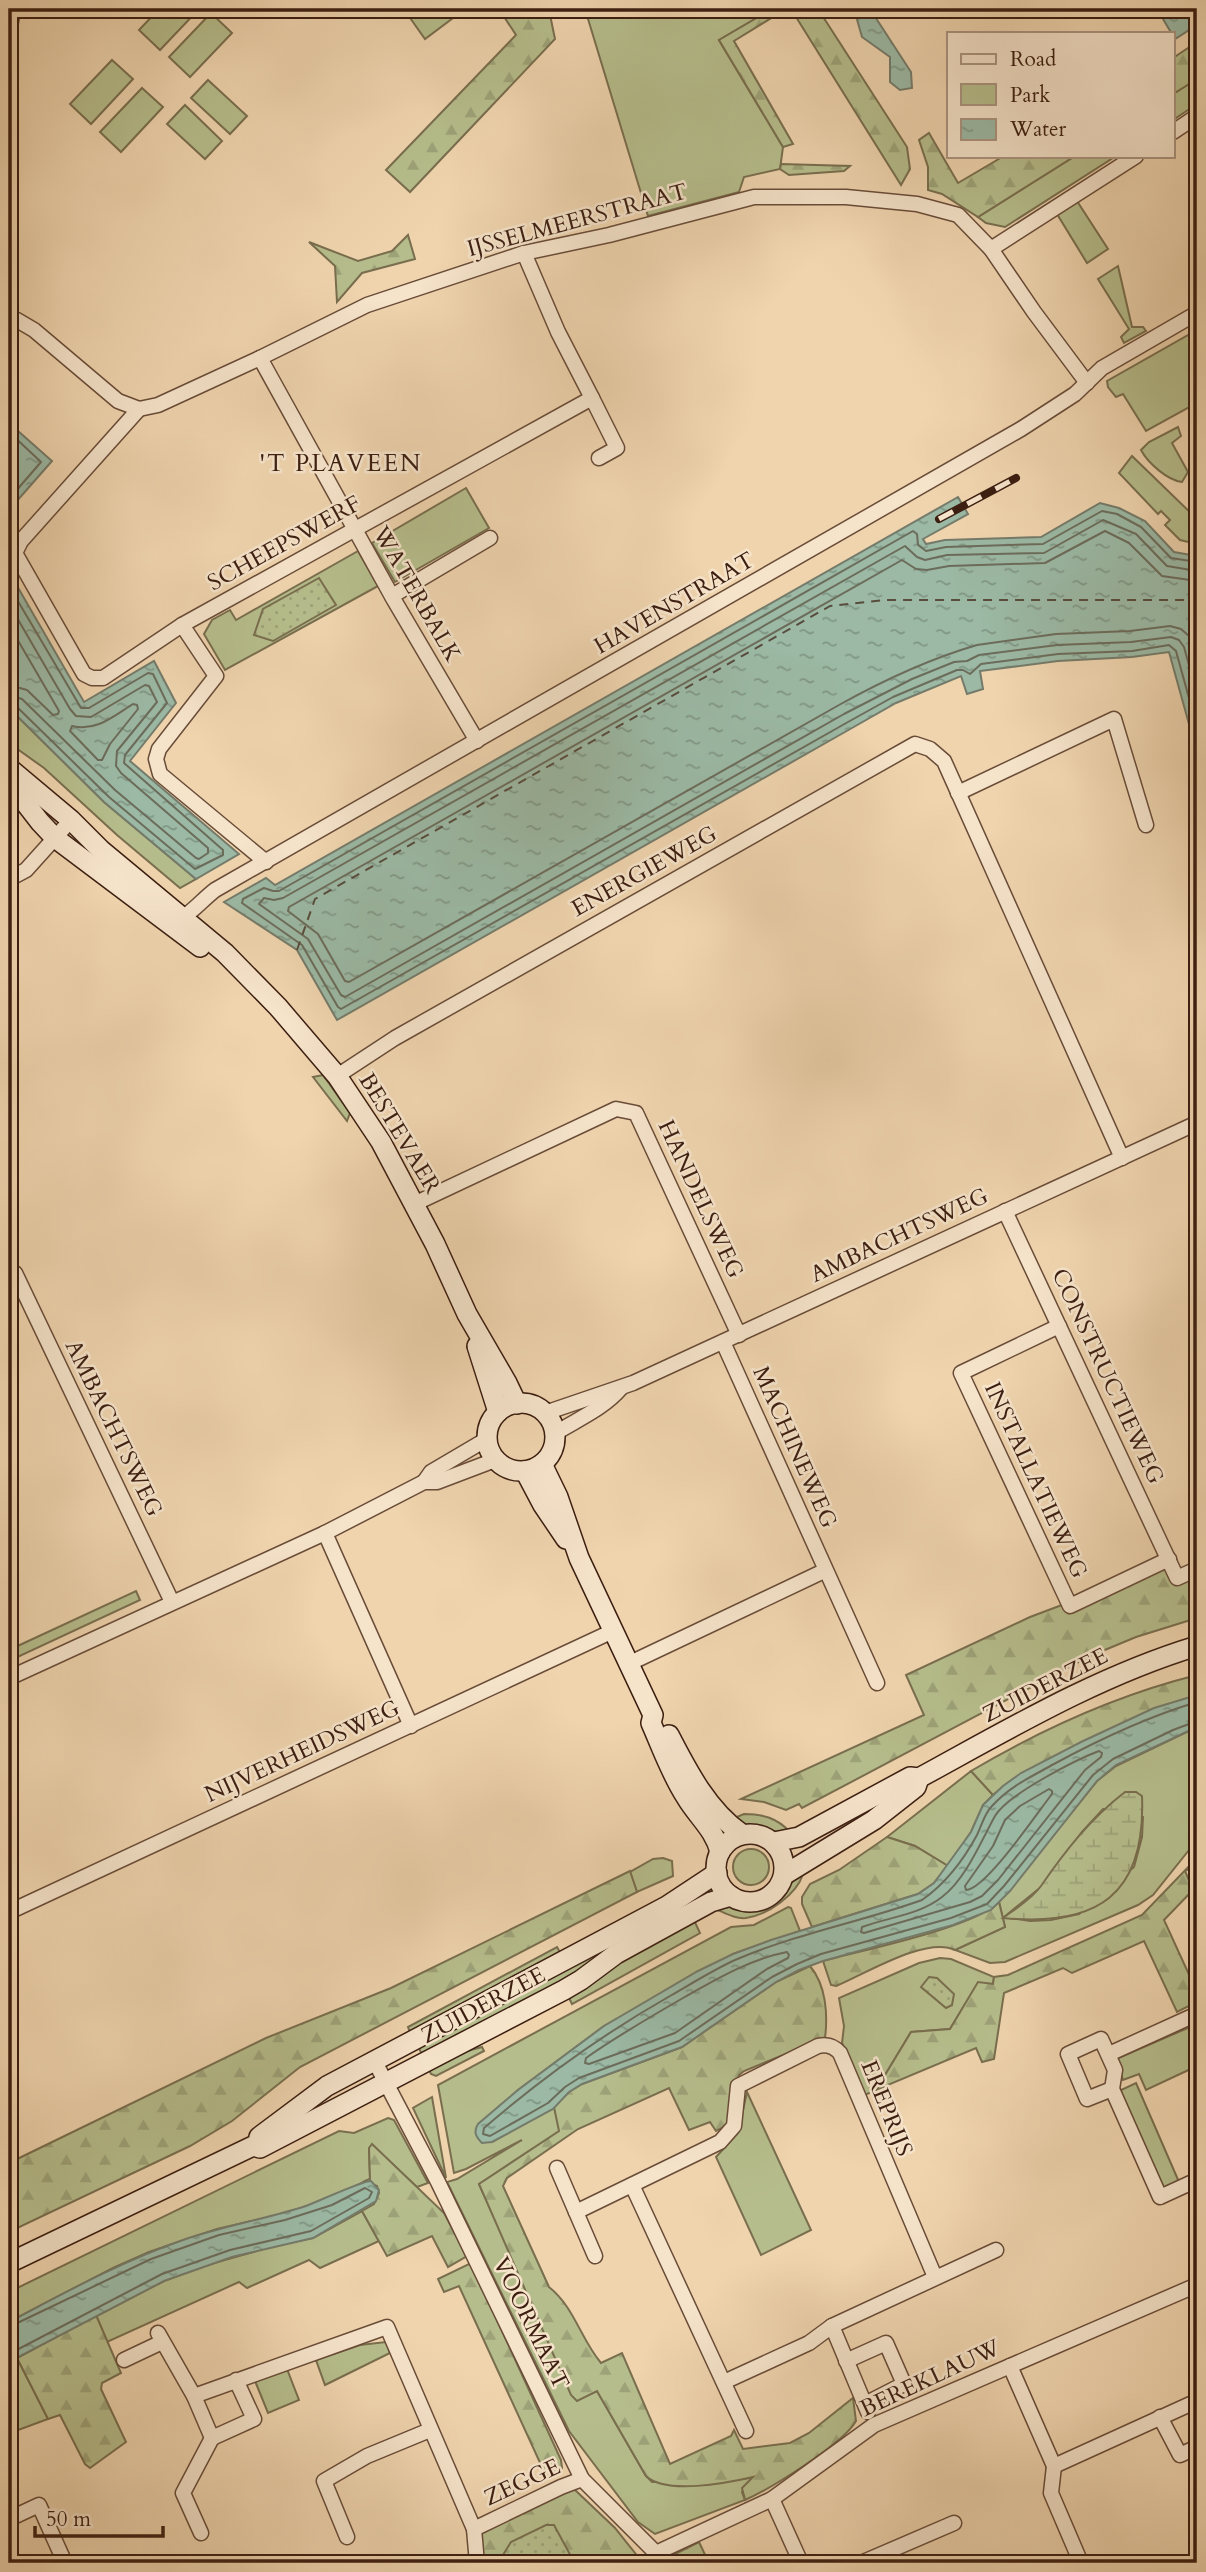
<svg xmlns="http://www.w3.org/2000/svg" width="1206" height="2572" font-family="Cardo,serif">
<style>
.green{fill:#b6bd8c;stroke:#796e4e;stroke-width:2;fill-rule:evenodd}
.forest{fill:url(#forest-firs);stroke:#796e4e;stroke-width:2}
.wetland{fill:url(#wetland-marsh);stroke:#796e4e;stroke-width:2}
.park{fill:url(#park-dots);stroke:#796e4e;stroke-width:2}
.water{fill:url(#water-ripples);stroke:#757b6a;stroke-width:2}
.lines{fill:none;stroke-linecap:round;stroke-linejoin:round}
.shore{stroke:#6c6c5b;stroke-width:2}
.ferry{stroke:#584c3d;stroke-width:2;stroke-dasharray:9 7;stroke-linecap:butt}
.street-casing{stroke:#694c38;stroke-width:17}
.secondary-casing{stroke:#3c1e11;stroke-width:22}
.street{stroke:#f5e3ca;stroke-width:14}
.secondary{stroke:#f5e3ca;stroke-width:19}
.rail-casing{stroke:#3c1e11;stroke-width:8}
.rail{stroke:#f5e3ca;stroke-width:5;stroke-dasharray:16;stroke-linecap:butt}
.labels{text-anchor:middle;dominant-baseline:central;stroke-width:5;stroke-linejoin:round;paint-order:stroke}
.street-label{font-size:23px;fill:#3c1e11;stroke:#f5e3ca}
.neighbourhood-label{font-size:24px;letter-spacing:2px;fill:#3c1e11;stroke:#f5e3ca}
</style>
<defs>
<pattern id="forest-firs" width="22" height="20" patternUnits="userSpaceOnUse" patternTransform="scale(1.75)"><rect width="22" height="20" fill="#b6bd8c"/><path d="M5 1l3.5 6h-7zM16 11l3.5 6h-7z" fill="#9da278"/></pattern>
<pattern id="wetland-marsh" width="20" height="14" patternUnits="userSpaceOnUse" patternTransform="scale(1.75)"><rect width="20" height="14" fill="#b6bd8c"/><path d="M1 5h8M5 5V1M11 12h8M15 12V8" fill="none" stroke="#9da278"/></pattern>
<pattern id="park-dots" width="8" height="8" patternUnits="userSpaceOnUse" patternTransform="scale(1.75)"><rect width="8" height="8" fill="#b6bd8c"/><path d="M2 2h.1M6 6h.1" fill="none" stroke="#9da278" stroke-width="1.8" stroke-linecap="round"/></pattern>
<pattern id="water-ripples" width="26" height="14" patternUnits="userSpaceOnUse" patternTransform="scale(1.75)"><rect width="26" height="14" fill="#9bb9a5"/><path d="M2 4q2-2 4 0t4 0M15 11q2-2 4 0t4 0" fill="none" stroke="#809685"/></pattern>
</defs>
<rect width="100%" height="100%" fill="#efd4ae"/>
<filter id="stains"><feTurbulence type="fractalNoise" baseFrequency=".00286" numOctaves="4"/><feColorMatrix values="0 0 0 0 .2 0 0 0 0 .09 0 0 0 0 .02 0 0 0 .5 -.17"/></filter>
<radialGradient id="worn" r=".72"><stop offset=".6" stop-color="#630" stop-opacity="0"/><stop offset="1" stop-color="#630" stop-opacity=".3"/></radialGradient>
<g class="green">
<polygon points="159,9 199,9 160,50 139,30"/>
<polygon points="416,9 465,9 425,39 408,15"/>
<polygon points="585,9 772,9 719,40 783,147 780,169 744,177 739,192 648,216"/>
<polygon points="211,13 232,33 190,77 169,57"/>
<polygon points="112,60 133,79 91,124 70,104"/>
<polygon points="1197,79 1197,104 1173,120 1173,94"/>
<polygon points="208,80 247,116 230,134 191,98"/>
<polygon points="142,88 163,107 121,152 100,132"/>
<polygon points="185,105 222,141 205,159 167,124"/>
<polygon points="1075,156 1116,156 1005,227 986,223 978,217"/>
<polygon points="1077,201 1108,249 1087,263 1057,214"/>
<polygon points="1118,266 1132,327 1143,327 1146,331 1124,343 1121,337 1129,329 1098,279"/>
<polygon points="1197,330 1197,403 1146,431 1123,394 1116,397 1108,387 1107,381"/>
<path d="M1178,427L1181,436L1172,443L1188,472L1182,482C1167,480 1148,463 1141,450L1149,442Z"/>
<polygon points="1132,456 1197,519 1197,544 1180,540 1165,525 1170,520 1161,511 1158,514 1119,473"/>
<polygon points="466,488 489,528 395,582 372,543"/>
<polygon points="358,551 378,586 225,670 204,634 212,620 230,610 236,620"/>
<polygon points="9,708 104,802 196,879 180,888 117,835 44,768 9,743"/>
<polygon points="323,1075 350,1113 347,1121 313,1077"/>
<polygon points="136,1591 140,1600 9,1661 9,1650"/>
<path d="M1197,1727V1840L1153,1895L1138,1905L1005,1962L990,1963L955,1950L1005,1927L999,1902L1097,1781L1116,1766ZM1103,1809L1143,1817L1142,1837L1134,1867L1079,1914L1051,1920L1030,1921L1004,1917L1041,1887L1082,1832Z"/>
<polygon points="971,1771 993,1795 983,1805 971,1832 948,1866 915,1846 887,1837"/>
<path d="M744,1814C763,1814 777,1818 790,1832C776,1833 743,1826 732,1819Z"/>
<circle cx="751" cy="1867" r="18"/>
<polygon points="663,1858 672,1861 673,1876 637,1892 630,1872 653,1859"/>
<path d="M803,1874C797,1894 768,1915 746,1918C736,1919 727,1914 718,1910C737,1901 747,1913 766,1905C785,1898 784,1881 803,1874Z"/>
<polygon points="685,1901 587,1971 424,2058 416,2043"/>
<polygon points="788,1907 791,1908 800,1931 733,1954 604,2026 518,2090 479,2124 492,2142 554,2107 560,2131 479,2184 577,2400 597,2391 646,2476 652,2482 743,2479 755,2477 742,2492 745,2500 655,2534 638,2522 569,2431 447,2182 457,2179 522,2140 466,2169 454,2173 438,2085 731,1927 754,1925"/>
<polygon points="693,1918 700,1933 572,2004 567,1994"/>
<polygon points="557,1947 562,1956 411,2035 408,2027"/>
<polygon points="940,1958 951,1959 994,1977 993,1984 978,1983 950,2029 911,2032 876,2090 865,2095 842,2043 844,2026 839,1998 919,1963"/>
<polygon points="1197,2024 1197,2066 1146,2090 1139,2074 1123,2080 1116,2059"/>
<polygon points="482,2047 484,2051 436,2076 431,2074 428,2068 456,2054"/>
<polygon points="1136,2083 1179,2182 1161,2189 1119,2091"/>
<polygon points="747,2092 811,2230 761,2255 716,2157 738,2133"/>
<polygon points="432,2097 446,2178 413,2108"/>
<polygon points="388,2118 394,2120 428,2183 417,2187 372,2145 369,2149 370,2179 330,2198 283,2214 217,2229 149,2252 113,2268 9,2322 9,2292 339,2131 354,2133"/>
<polygon points="362,2211 379,2241 320,2268 309,2260 247,2288 239,2282 107,2342 96,2316 164,2281 200,2267 278,2245 313,2238"/>
<polygon points="386,2342 390,2353 325,2385 316,2360 360,2345"/>
<polygon points="17,2358 48,2419 10,2433 9,2362"/>
<polygon points="287,2369 299,2400 268,2413 255,2381"/>
</g>
<g class="forest">
<polygon points="9,9 21,9 17,30 9,47"/>
<polygon points="499,9 549,10 555,39 410,192 386,170 516,35"/>
<polygon points="772,9 786,9 734,41 793,144 783,147 719,40"/>
<polygon points="791,9 818,9 907,147 910,169 901,185"/>
<polygon points="1197,42 1197,79 1173,94 1173,58"/>
<polygon points="929,133 958,183 1004,156 1075,156 978,217 942,194 928,190 928,167 919,140"/>
<polygon points="781,164 850,166 844,171 789,175 780,169"/>
<polygon points="408,235 415,259 362,273 337,302 335,266 309,242 358,261 392,251"/>
<path d="M1171,1564C1194,1582 1197,1588 1197,1618L1136,1637L1088,1657L802,1808L799,1804L786,1810L764,1802L741,1799L924,1715L906,1675L1030,1617Z"/>
<path d="M1197,1675V1695C1145,1711 1096,1734 1048,1760C1028,1771 1010,1779 993,1795L971,1771C1042,1729 1117,1695 1197,1675Z"/>
<polygon points="887,1837 915,1846 948,1866 934,1883 918,1894 812,1927 802,1904 802,1897 810,1884 839,1870"/>
<polygon points="1197,1858 1197,1865 1185,1871 1193,1890 1164,1920 1197,1992 1197,2002 1177,2012 1144,1941 1072,1973 1063,1968 1004,1993 994,2059 982,2062 976,2048 876,2090 911,2032 950,2029 978,1982 993,1984 994,1977 1008,1975 1142,1915"/>
<polygon points="630,1871 637,1892 300,2067 232,2121 190,2146 9,2232 9,2163 266,2038 391,1988"/>
<path d="M999,1902L1005,1927L955,1950C926,1936 865,1974 836,1986L831,1985L823,1961C862,1950 973,1928 999,1902Z"/>
<path d="M810,1966C826,1985 828,2014 825,2038L744,2071L739,2075L732,2123L716,2131L710,2122L689,2130L669,2088L578,2129L507,2178L503,2186L549,2287C575,2308 580,2338 601,2363L622,2353L670,2464L731,2436L734,2430L743,2449L790,2443L809,2433L853,2398L856,2421C843,2444 770,2489 745,2500L742,2488L753,2477C727,2483 666,2495 646,2476L597,2391L577,2401L571,2395L479,2184L559,2131L554,2107L569,2092L582,2084L682,2047L776,1982Z"/>
<polygon points="372,2144 444,2213 467,2256 448,2267 432,2236 387,2256 362,2211 374,2204 379,2193 377,2186 365,2181 370,2179 369,2148"/>
<polygon points="471,2263 561,2460 562,2468 559,2473 547,2478 459,2286 444,2292 438,2279"/>
<polygon points="96,2315 121,2373 102,2383 101,2389 126,2442 90,2468 85,2464 60,2415 48,2419 17,2358"/>
<polygon points="574,2489 615,2528 643,2563 484,2563 477,2528"/>
<polygon points="699,2542 709,2563 673,2563 671,2556"/>
</g>
<path class="wetland" d="M1125,1792H1136L1142,1796C1146,1895 1098,1927 1003,1918C1015,1909 1032,1899 1041,1886C1065,1851 1091,1818 1125,1792Z"/>
<g class="park">
<polygon points="319,578 336,605 273,641 254,635 263,609"/>
<polygon points="929,1977 937,1978 954,1994 952,2005 946,2008 921,1987"/>
<polygon points="546,2525 554,2525 573,2560 567,2563 505,2563 503,2555 511,2542"/>
</g>
<g class="water">
<polygon points="854,9 870,9 911,72 912,88 900,90 890,82 890,57 862,37"/>
<polygon points="1157,9 1197,9 1197,25 1175,39"/>
<polygon points="9,423 52,461 9,510"/>
<polygon points="958,497 968,514 923,539 926,544 945,540 1041,537 1100,503 1119,508 1145,521 1174,552 1197,556 1197,753 1169,652 1132,657 1058,661 980,671 983,689 967,694 961,676 896,703 852,728 337,1020 297,950 224,902 266,878 275,885"/>
<polygon points="9,572 84,702 154,661 176,703 130,761 239,854 196,879 104,802 9,708"/>
<path d="M1197,1695V1727L1116,1765L1097,1781L1010,1891L991,1910L953,1925L823,1961L799,1970L776,1982L682,2047L582,2084L569,2092L553,2109L492,2142L482,2143C476,2137 473,2132 478,2124L518,2090L604,2026L698,1971L733,1954L771,1940L918,1894L934,1883L971,1832L983,1805L1003,1786L1021,1773L1081,1742L1154,1708Z"/>
<path d="M371,2181L379,2190L376,2201L313,2238L232,2257L164,2281L9,2362V2322C66,2292 122,2261 183,2240C223,2226 266,2219 306,2206C319,2201 362,2181 371,2181Z"/>
</g>
<g class="lines">
<g class="shore">
<polyline points="9,432 41,462 9,499"/>
<polyline points="1197,562 1171,558 1141,527 1117,514 1102,511 1043,544 946,547 926,551 918,545 917,534 913,531 279,891 273,891 264,888 243,899 242,903 302,945 338,1007 341,1009 848,722 893,697 957,670 963,670 970,674 981,664 1058,654 1132,651 1169,645 1176,651 1197,727"/>
<polyline points="1197,571 1167,566 1136,534 1103,520 1044,553 947,555 925,560 917,557 905,546 283,898 274,900 264,898 259,904 308,939 341,995 345,997 844,714 912,679 954,662 967,661 979,655 1057,645 1131,642 1171,637 1179,640 1184,647 1197,694"/>
<path d="M1197,581L1162,576L1129,543L1105,531L1045,563L949,566L927,570L916,569L902,560L289,907L288,911L318,934L345,981L349,982L839,705C884,680 929,659 977,645L1056,634L1130,631L1170,626L1181,629L1189,636L1197,655"/>
<polyline points="9,586 81,708 89,708 148,673 153,674 167,703 125,755 124,763 223,850 223,855 195,869 109,797 16,706 9,704"/>
<polyline points="9,604 70,709 76,716 91,717 145,685 149,686 157,702 117,751 116,766 121,773 208,848 208,853 199,859 196,858 115,790 22,699 9,695"/>
<polyline points="9,625 59,711 58,714 53,715 27,690 9,685"/>
<path d="M133,704L137,705L138,709L110,744L102,760H98L70,731L72,726C96,732 114,716 133,704Z"/>
<path d="M1197,1702C1147,1717 1100,1739 1054,1764C1031,1777 1010,1786 992,1806C984,1814 982,1825 977,1835C964,1859 945,1884 922,1900C861,1922 795,1934 735,1960C713,1970 691,1984 670,1996C603,2034 542,2078 484,2128L483,2134L490,2136L548,2103L565,2087L579,2078L679,2041L772,1977L797,1964L821,1954L951,1918L987,1904L1004,1886L1093,1775L1113,1759L1173,1730L1197,1721"/>
<path d="M1099,1751L1102,1753L1101,1757L1085,1770L998,1880L982,1896L970,1902L864,1933L861,1932L862,1927C889,1917 919,1915 942,1897C966,1879 981,1841 995,1816C1007,1795 1075,1760 1099,1751Z"/>
<path d="M1049,1789L1052,1791V1794C1037,1813 986,1889 966,1890L965,1886L993,1846L1005,1820L1020,1806Z"/>
<path d="M787,1952L789,1955L788,1958L767,1969L675,2033L589,2064L585,2063L586,2058C617,2036 650,2017 683,1998C715,1980 750,1959 787,1952Z"/>
<polyline points="9,2327 151,2259 219,2235 285,2220 332,2205 365,2188 372,2192 369,2198 311,2231 230,2250 162,2274 9,2354"/>
</g>
<polyline class="ferry" points="297,950 315,899 830,606 884,600 1197,600"/>
<g class="street-casing">
<g id="street">
<polyline points="1173,132 1197,116"/>
<polyline points="991,249 1136,156"/>
<polyline points="9,319 17,320 34,330 118,401 139,409 158,405 260,358 367,305 524,253 609,235 754,197 846,197 917,204 958,215 991,249 1034,312 1087,383"/>
<polyline points="260,358 394,600 477,741"/>
<polyline points="592,398 617,448 599,458"/>
<polyline points="139,409 21,541 15,553 84,674 92,678 103,678 182,625 592,398 558,332 524,253"/>
<polyline points="392,596 490,538"/>
<polyline points="182,625 216,676 159,749 156,759 160,774 266,862"/>
<polyline points="958,793 1114,719 1146,825"/>
<polyline points="9,879 26,870 71,820"/>
<path d="M175,922C188,917 202,900 215,890L1021,429L1075,394L1102,368L1197,313"/>
<polyline points="337,1076 395,1038 915,744 930,749 944,761 1122,1158"/>
<polyline points="414,1204 616,1109 636,1113 739,1335"/>
<polyline points="1005,1211 1177,1578 1197,1569"/>
<polyline points="15,1273 172,1602"/>
<polyline points="1059,1326 961,1373 1070,1606 1169,1559"/>
<polyline points="723,1342 877,1683"/>
<polyline points="545,1413 633,1383 1197,1123"/>
<path d="M554,1434C578,1419 603,1409 621,1388"/>
<polyline points="424,1482 431,1472 487,1439"/>
<polyline points="325,1533 411,1726"/>
<polyline points="628,1664 824,1571"/>
<polyline points="9,1678 325,1533 424,1482 437,1482 495,1460"/>
<polyline points="9,1912 613,1631"/>
<polyline points="1109,2054 1197,2014"/>
<polyline points="374,2060 438,2182 582,2479 656,2553 661,2563"/>
<polyline points="1112,2089 1087,2099 1068,2054 1101,2039 1115,2070 1112,2089 1160,2197 1197,2180"/>
<polyline points="557,2168 595,2256"/>
<polyline points="632,2185 746,2431"/>
<path d="M576,2212L720,2142L734,2126L738,2086L818,2046C826,2044 834,2046 840,2053L935,2277"/>
<polyline points="832,2326 868,2412"/>
<polyline points="158,2333 194,2396"/>
<polyline points="124,2360 162,2342"/>
<polyline points="846,2361 886,2343 904,2384 865,2404"/>
<polyline points="1010,2366 1054,2466 1051,2493 1081,2563"/>
<polyline points="236,2380 254,2419 212,2438 194,2396 387,2327 474,2529 477,2563"/>
<polyline points="724,2382 809,2343 832,2326 996,2250"/>
<polyline points="1160,2417 1180,2455 1197,2447"/>
<polyline points="1054,2466 1197,2401"/>
<polyline points="772,2499 801,2563"/>
<polyline points="9,2519 39,2505 65,2563"/>
<polyline points="474,2529 561,2487 582,2479"/>
<polyline points="201,2533 183,2493 212,2438"/>
<polyline points="347,2537 324,2481 367,2456 430,2430"/>
<polyline points="656,2553 772,2499 874,2425 1197,2285"/>
<polyline points="861,2563 954,2523"/>
</g>
</g>
<g class="secondary-casing">
<g id="secondary">
<polyline points="9,768 71,820 101,850 225,953 278,1007 337,1076 381,1142 435,1244 467,1314 507,1383 517,1404"/>
<polyline points="9,782 40,822 55,838 200,947"/>
<polyline points="477,1346 498,1412"/>
<circle cx="521" cy="1437" r="34"/>
<path d="M542,1464L558,1497L579,1558L653,1715L651,1723C662,1748 671,1774 686,1797C697,1816 715,1830 720,1852"/>
<polyline points="525,1471 543,1505 566,1539"/>
<path d="M669,1735C687,1770 708,1811 742,1834"/>
<circle cx="750" cy="1868" r="34"/>
<path d="M774,1842L799,1837L910,1777L919,1778C1009,1729 1098,1676 1197,1646"/>
<polyline points="784,1875 874,1820 916,1787 919,1778"/>
<polyline points="259,2137 327,2086 667,1906 717,1873"/>
<polyline points="9,2263 253,2146 260,2148 564,1990 581,1980 616,1954 711,1902 731,1896"/>
</g>
</g>
<use href="#street" class="street"/>
<use href="#secondary" class="secondary"/>
<g class="rail-casing">
<polyline id="rail" points="939,519 1016,478"/>
</g>
<use href="#rail" class="rail"/>
</g>
<g class="labels">
<g class="street-label">
<text transform="translate(577 220) rotate(-15)">IJSSELMEERSTRAAT</text>
<text transform="translate(284 543) rotate(-29)">SCHEEPSWERF</text>
<text transform="translate(417 594) rotate(60)">WATERBALK</text>
<text transform="translate(674 603) rotate(-30)">HAVENSTRAAT</text>
<text transform="translate(644 871) rotate(-29)">ENERGIEWEG</text>
<text transform="translate(400 1133) rotate(59)">BESTEVAER</text>
<text transform="translate(701 1199) rotate(65)">HANDELSWEG</text>
<text transform="translate(899 1235) rotate(-25)">AMBACHTSWEG</text>
<text transform="translate(1108 1376) rotate(65)">CONSTRUCTIEWEG</text>
<text transform="translate(114 1428) rotate(64)">AMBACHTSWEG</text>
<text transform="translate(795 1447) rotate(66)">MACHINEWEG</text>
<text transform="translate(1036 1480) rotate(65)">INSTALLATIEWEG</text>
<text transform="translate(1045 1685) rotate(-27)">ZUIDERZEE</text>
<text transform="translate(302 1751) rotate(-25)">NIJVERHEIDSWEG</text>
<text transform="translate(483 2005) rotate(-28)">ZUIDERZEE</text>
<text transform="translate(887 2108) rotate(68)">EREPRIJS</text>
<text transform="translate(531 2323) rotate(64)">VOORMAAT</text>
<text transform="translate(930 2378) rotate(-25)">BEREKLAUW</text>
<text transform="translate(522 2482) rotate(-25)">ZEGGE</text>
</g>
<g class="neighbourhood-label">
<text x="341" y="463">'T PLAVEEN</text>
</g>
</g>
<rect width="1206" height="2572" fill="none" stroke="#efd4ae" stroke-width="35"/>
<rect x="10" y="10" width="1185" height="2551" fill="none" stroke="#3c1e11" stroke-width="3.5"/>
<rect x="18" y="18" width="1171" height="2537" fill="none" stroke="#3c1e11" stroke-width="2"/>
<rect x="947" y="32" width="228" height="126" fill="#f5e3ca" stroke="#ab9480" stroke-width="2"/>
<rect x="961" y="54" width="35" height="10" fill="#f5e3ca" stroke="#ab9480" stroke-width="2"/>
<text x="1010" y="66" font-size="21" fill="#3c1e11">Road</text>
<rect x="961" y="84" width="35" height="21" fill="#b6bd8c" stroke="#ab9480" stroke-width="2"/>
<text x="1010" y="102" font-size="21" fill="#3c1e11">Park</text>
<rect x="961" y="119" width="35" height="21" fill="url(#water-ripples)" stroke="#ab9480" stroke-width="2"/>
<text x="1010" y="136" font-size="21" fill="#3c1e11">Water</text>
<path d="M35 2526v10h128v-10" fill="none" stroke="#3c1e11" stroke-width="3.5"/>
<text x="46" y="2526" font-size="21" fill="#3c1e11" stroke="#f5e3ca" stroke-width="5" paint-order="stroke">50 m</text>
<rect width="100%" height="100%" filter="url(#stains)"/>
<rect width="100%" height="100%" fill="url(#worn)"/>
</svg>
